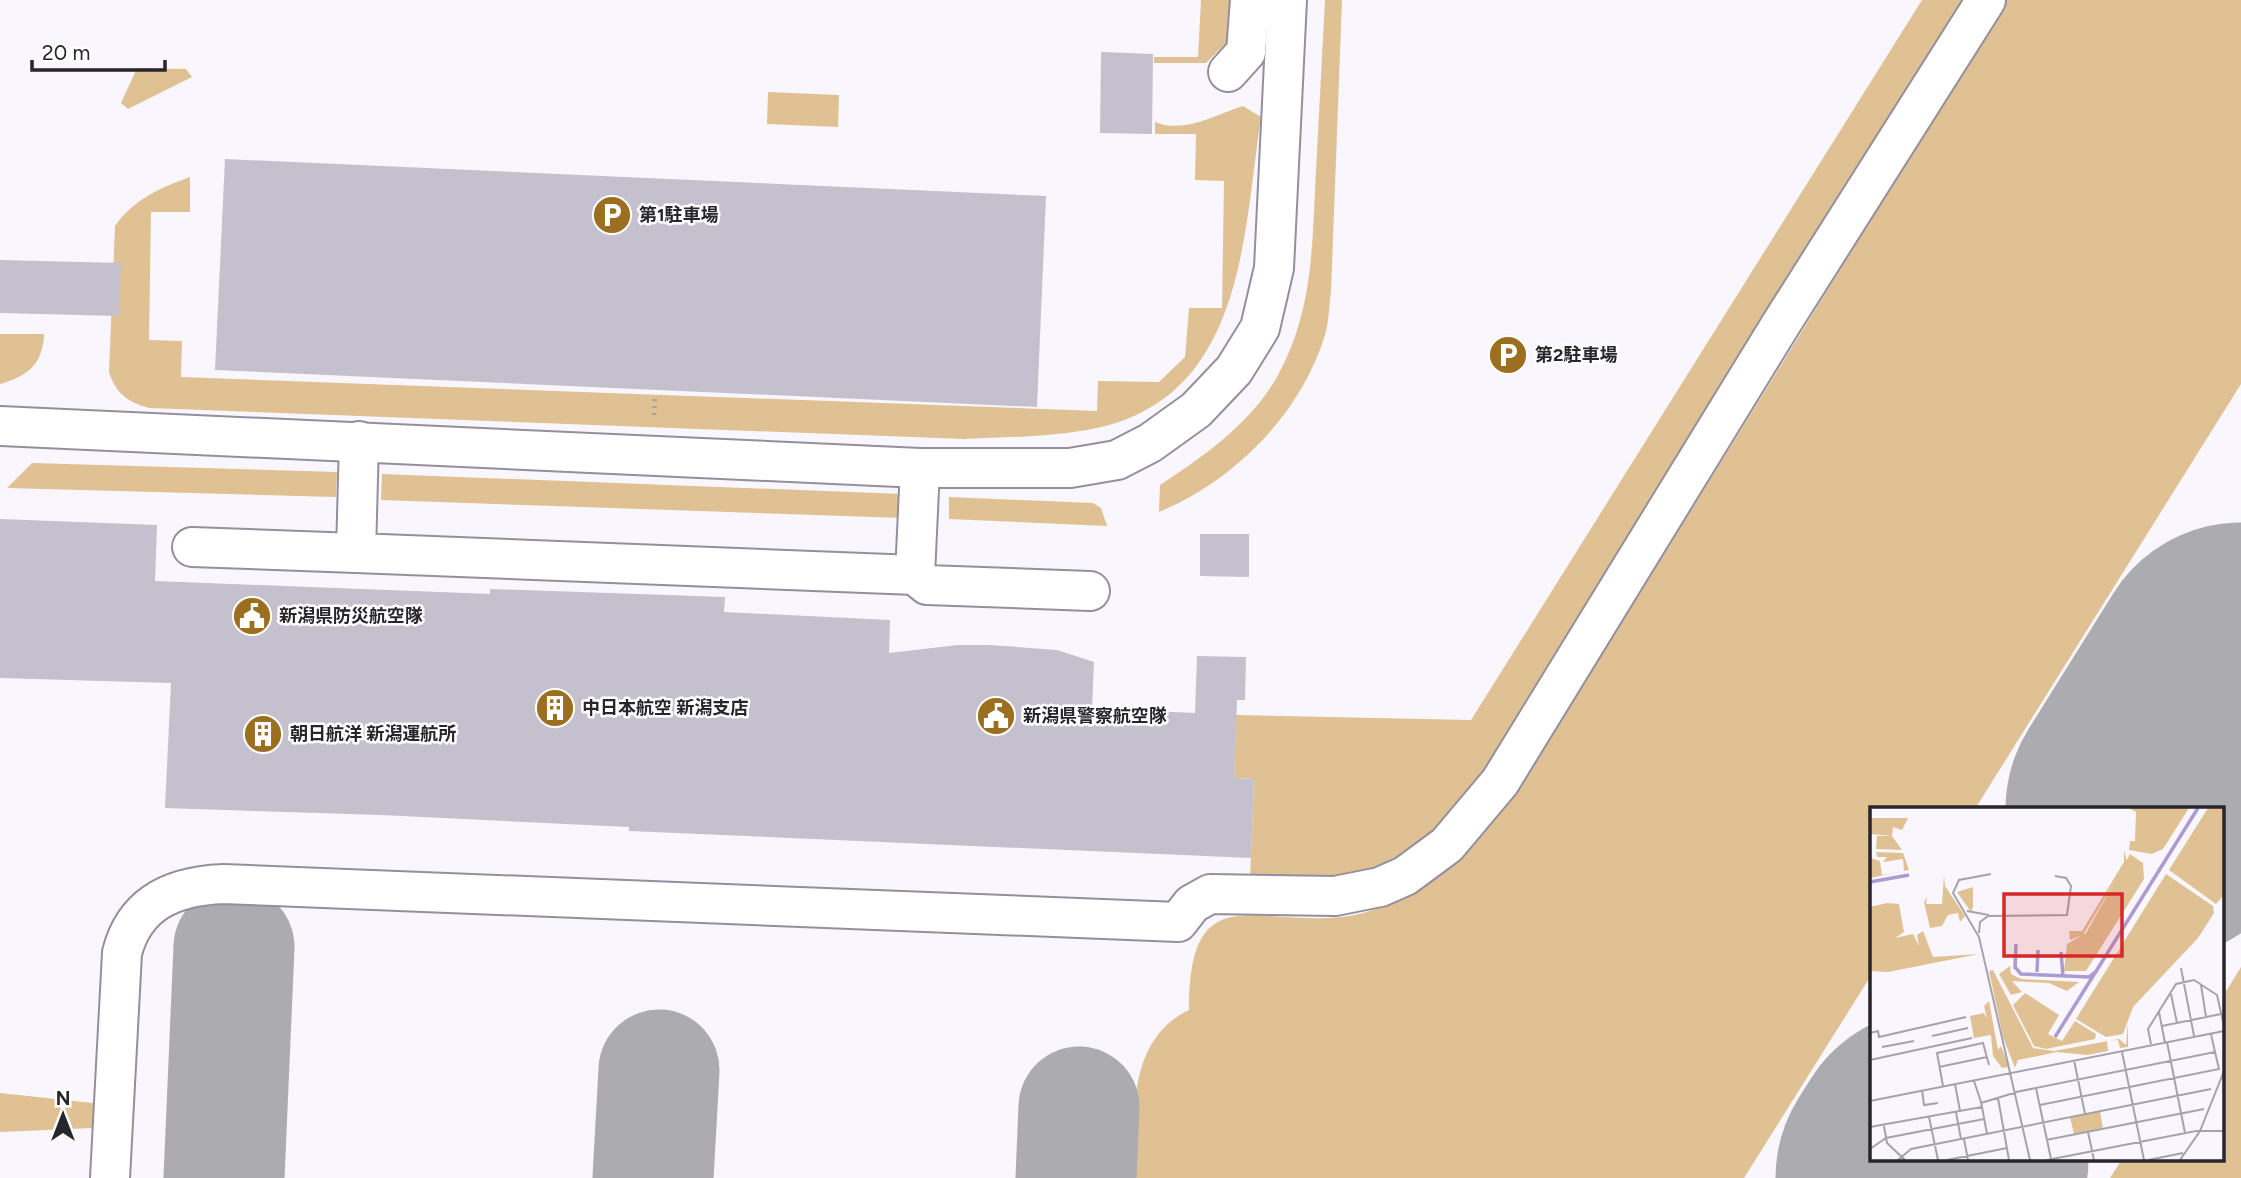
<svg xmlns="http://www.w3.org/2000/svg" width="2241" height="1178" font-family="Figtree,'Noto Sans JP',sans-serif">
<style>
.green{fill:#dfc194}
.lines{fill:none;stroke-linecap:round;stroke-linejoin:round}
.taxiway{stroke:#acabb0;stroke-width:121}
.runway{stroke:#acabb0;stroke-width:301}
.building{fill:#c4c0cd}
.minor-casing{stroke:#938f9c;stroke-width:42}
.path{stroke:#a5a4a9;stroke-width:4.5;stroke-dasharray:2 5;stroke-linecap:butt}
.minor{stroke:#fff;stroke-width:38}
.labels{text-anchor:middle;dominant-baseline:central;stroke-width:5;stroke-linejoin:round;paint-order:stroke}
.poi-label{font-size:18px;font-weight:bold;fill:#27262b;stroke:#fff;text-anchor:start}
.inset-river{fill:none;stroke:#ad9ad1;stroke-width:3.5}
.inset-road{fill:none;stroke:#a5a3a9;stroke-width:2}
.view{fill:#d62828;fill-opacity:0.15;stroke:#d62828;stroke-width:3.5}
.inset-edge{fill:none;stroke:#27262b;stroke-width:3.5}
</style>
<rect width="100%" height="100%" fill="#f9f7fd"/>
<g class="green">
<polygon points="1201,0 1232,0 1231,38 1206,63 1154,63 1154,57 1198,57"/>
<path d="M1325,0H1342L1331,292C1329,306 1329,322 1325,335C1301,414 1234,481 1159,512L1160,485C1203,457 1251,423 1277,377C1314,310 1312,244 1316,170C1319,114 1322,57 1325,0Z"/>
<polygon points="1922,0 1967,0 1520,728 1423,846 1372,871 1332,879 1250,880 1254,779 1234,778 1236,715 1471,720"/>
<path d="M2007,0H2241V384L1975,809H1872V974L1744,1178H1133C1135,1119 1125,1041 1189,1010C1189,877 1253,926 1341,917C1370,914 1398,902 1421,886L1547,743Z"/>
<polygon points="137,68 186,69 192,77 128,109 121,103"/>
<polygon points="768,92 839,95 838,127 767,124"/>
<path d="M1243,106L1261,117C1243,237 1244,396 1097,428C1053,437 1008,437 964,439L149,408C128,402 116,394 109,372L115,226C134,199 160,188 190,177V212H151L149,340L182,341L181,377L1097,411L1098,381L1159,382L1185,357L1189,308H1222L1224,181L1195,180L1196,134H1155V122C1184,134 1215,115 1243,106Z"/>
<path d="M0,334H44C43,364 28,376 0,384Z"/>
<polygon points="32,463 337,472 336,497 7,488"/>
<polygon points="382,474 903,494 903,518 381,500"/>
<polygon points="949,497 1093,503 1101,508 1107,526 949,519"/>
<polygon points="2241,967 2241,1178 2110,1178 2122,1159 2222,1159 2222,998"/>
<polygon points="0,1093 93,1103 93,1128 0,1132"/>
</g>
<g class="lines">
<g class="taxiway">
<polyline points="224,1178 234,947"/>
<polyline points="653,1178 659,1070"/>
<polyline points="1076,1178 1079,1107"/>
</g>
<g class="runway">
<polyline points="2156,809 2241,673"/>
<polyline points="1926,1178 1938,1159"/>
</g>
</g>
<g class="building">
<polygon points="1101,52 1153,54 1152,134 1100,133"/>
<polygon points="225,159 1046,196 1037,407 215,370"/>
<polygon points="0,260 121,263 119,316 0,313"/>
<polygon points="0,519 157,525 155,581 490,594 490,589 725,597 724,612 890,620 889,653 958,645 990,645 1057,650 1094,662 1092,708 1195,713 1197,656 1246,657 1245,700 1237,700 1234,778 1254,779 1251,858 629,831 629,827 381,815 165,808 171,683 0,678"/>
<polygon points="1200,534 1249,534 1249,577 1200,576"/>
</g>
<g class="lines">
<g class="minor-casing">
<g id="minor">
<polyline points="1228,72 1246,52 1250,0"/>
<polyline points="0,426 920,468 1070,468 1117,460 1150,443 1196,410 1234,370 1260,328 1274,268 1287,0"/>
<polyline points="359,441 356,553 915,575 920,468"/>
<polyline points="192,547 356,553"/>
<polyline points="915,575 927,585 1090,591"/>
<path d="M110,1178L122,953C135,902 174,886 223,884L1178,922L1192,904L1210,894L1335,896L1380,887L1405,876L1447,845L1500,782L1781,324L1986,0"/>
</g>
</g>
<polyline class="path" points="654,415 655,395"/>
<use href="#minor" class="minor"/>
</g>
<defs>
<g id="parking-disc" transform="scale(2.0125)"><circle r="9.5" fill="#9c6f20" stroke="#fff"/><path d="M-3.5-5.5H1a3.5 3.5 0 0 1 0 7H-1V5.5H-3.5ZM-1-3.4V-.6H.8a1.4 1.4 0 0 0 0-2.8Z" fill="#fff"/></g>
<g id="civic-disc" transform="scale(2.0125)"><circle r="9.5" fill="#9c6f20" stroke="#fff"/><path d="M-.6-6.5H3V-4.5H.6V-3L4-1V1h2V6H-6V1h2V-1L-.6-3ZM-1.2 2.5V6h2.4V2.5Z" fill="#fff"/></g>
<g id="building-disc" transform="scale(2.0125)"><circle r="9.5" fill="#9c6f20" stroke="#fff"/><path d="M-4-6H4V6H1V3H-1V6H-4ZM-2.5-4.3h1.7v1.8h-1.7ZM.8-4.3h1.7v1.8H.8ZM-2.5-1h1.7V.8h-1.7ZM.8-1h1.7V.8H.8Z" fill="#fff"/></g>
</defs>
<g fill-rule="evenodd">
<use href="#parking-disc" x="612" y="215"/>
<use href="#parking-disc" x="1508" y="355"/>
<use href="#civic-disc" x="252" y="616"/>
<use href="#building-disc" x="555" y="708"/>
<use href="#civic-disc" x="996" y="716"/>
<use href="#building-disc" x="263" y="734"/>
</g>
<g class="labels">
<g class="poi-label">
<text x="639" y="215">第1駐車場</text>
<text x="1535" y="355">第2駐車場</text>
<text x="279" y="616">新潟県防災航空隊</text>
<text x="582" y="708">中日本航空 新潟支店</text>
<text x="1023" y="716">新潟県警察航空隊</text>
<text x="290" y="734">朝日航洋 新潟運航所</text>
</g>
</g>
<g transform="translate(1870 807)">
<rect width="354" height="354" fill="#f9f7fd"/>
<path d="M259,1H319L293,42L282,47L259,43L260,34H265L266,5ZM338,1H353V89L346,97L299,63ZM0,11H38L32,23L23,20L22,29L32,43L6,42L7,29H22L0,27ZM254,43L257,55L252,62L213,128L200,133L199,124H212L254,55ZM6,45L33,46L39,63L0,71V51L10,54L12,68L34,64L33,52L13,55L17,50H7ZM260,47L273,56L274,72L216,164H194L197,137L216,126ZM296,67L343,99L344,106L328,131L263,200L253,227L236,230L206,212ZM74,68L75,79L95,109L90,115L88,106L78,108L72,119L60,121L54,95L57,90L56,97H72ZM103,80V100L101,105L87,85ZM17,96L29,97L34,125L25,131L43,127L49,139L47,128L53,124L63,150L109,147L18,165L0,164V100ZM140,159L141,167L151,172L209,175L197,184L179,176L142,174L152,185L141,188L129,167ZM123,163L163,241L184,244L249,232L256,238L258,215V240L250,241L248,233L237,234L238,244L217,248L187,245L148,253L145,261L133,230L119,164ZM155,186L189,208L178,227L192,234L205,214L226,227L225,232L176,242L164,239L143,198ZM119,194L128,243L131,239L139,260L132,261L123,249L121,228L104,231L100,209L114,206L117,212L114,199ZM230,304L233,322L204,327L200,310Z" fill="#dfc194"/>
<path class="inset-river" d="M0,75L39,68M191,145L193,169M145,160L151,167L219,170L227,164M145,162L146,137M167,165L168,143M185,230L328,1"/>
<path class="inset-road" d="M121,67L89,73L83,86L109,130L160,353M97,104L119,108M109,126L110,115L118,109L197,108L201,79L196,71L185,69M311,161L324,229M331,178L336,210M301,187L307,216M289,205L295,236M292,219L351,207M0,226L8,224L9,230L96,210M62,229L98,221M297,235L315,326M281,237L278,222L306,177L324,173L347,188L354,219M12,240L44,234M252,245L274,353M0,253L102,231M204,253L215,307M69,260L117,250M104,274L112,298M85,277L90,304M73,279L67,246L113,236L119,258M166,281L181,352M52,283L54,298L68,296M146,285L345,245L341,227M128,291L139,353M0,294L354,224M170,298L349,262L345,245M112,300L117,327M86,305L91,332M59,310L68,353M14,319L17,336L35,353M0,320L112,300L111,296L147,285M218,325L224,353M94,332L98,353M176,333L334,302M0,342L16,331L114,312M28,353L41,342L341,282M77,353L137,341M177,353L326,324H354M278,353L313,346M310,353L330,324L354,264"/>
<path class="view" d="M134,87H252V149H134Z"/>
<rect width="354" height="354" class="inset-edge"/>
</g>
<g transform="translate(63 1115)" stroke="#ffffff" stroke-width="5" paint-order="stroke">
<path d="M0-5L12 26L0 18L-12 26Z" fill="#27262b"/>
<text y="-10" font-size="19" font-weight="bold" text-anchor="middle" fill="#27262b">N</text>
</g>
<path d="M32 60v10h133v-10" fill="none" stroke="#27262b" stroke-width="3.5"/>
<text x="42" y="60" font-size="21" fill="#27262b" stroke="#ffffff" stroke-width="5" paint-order="stroke">20 m</text>
</svg>
